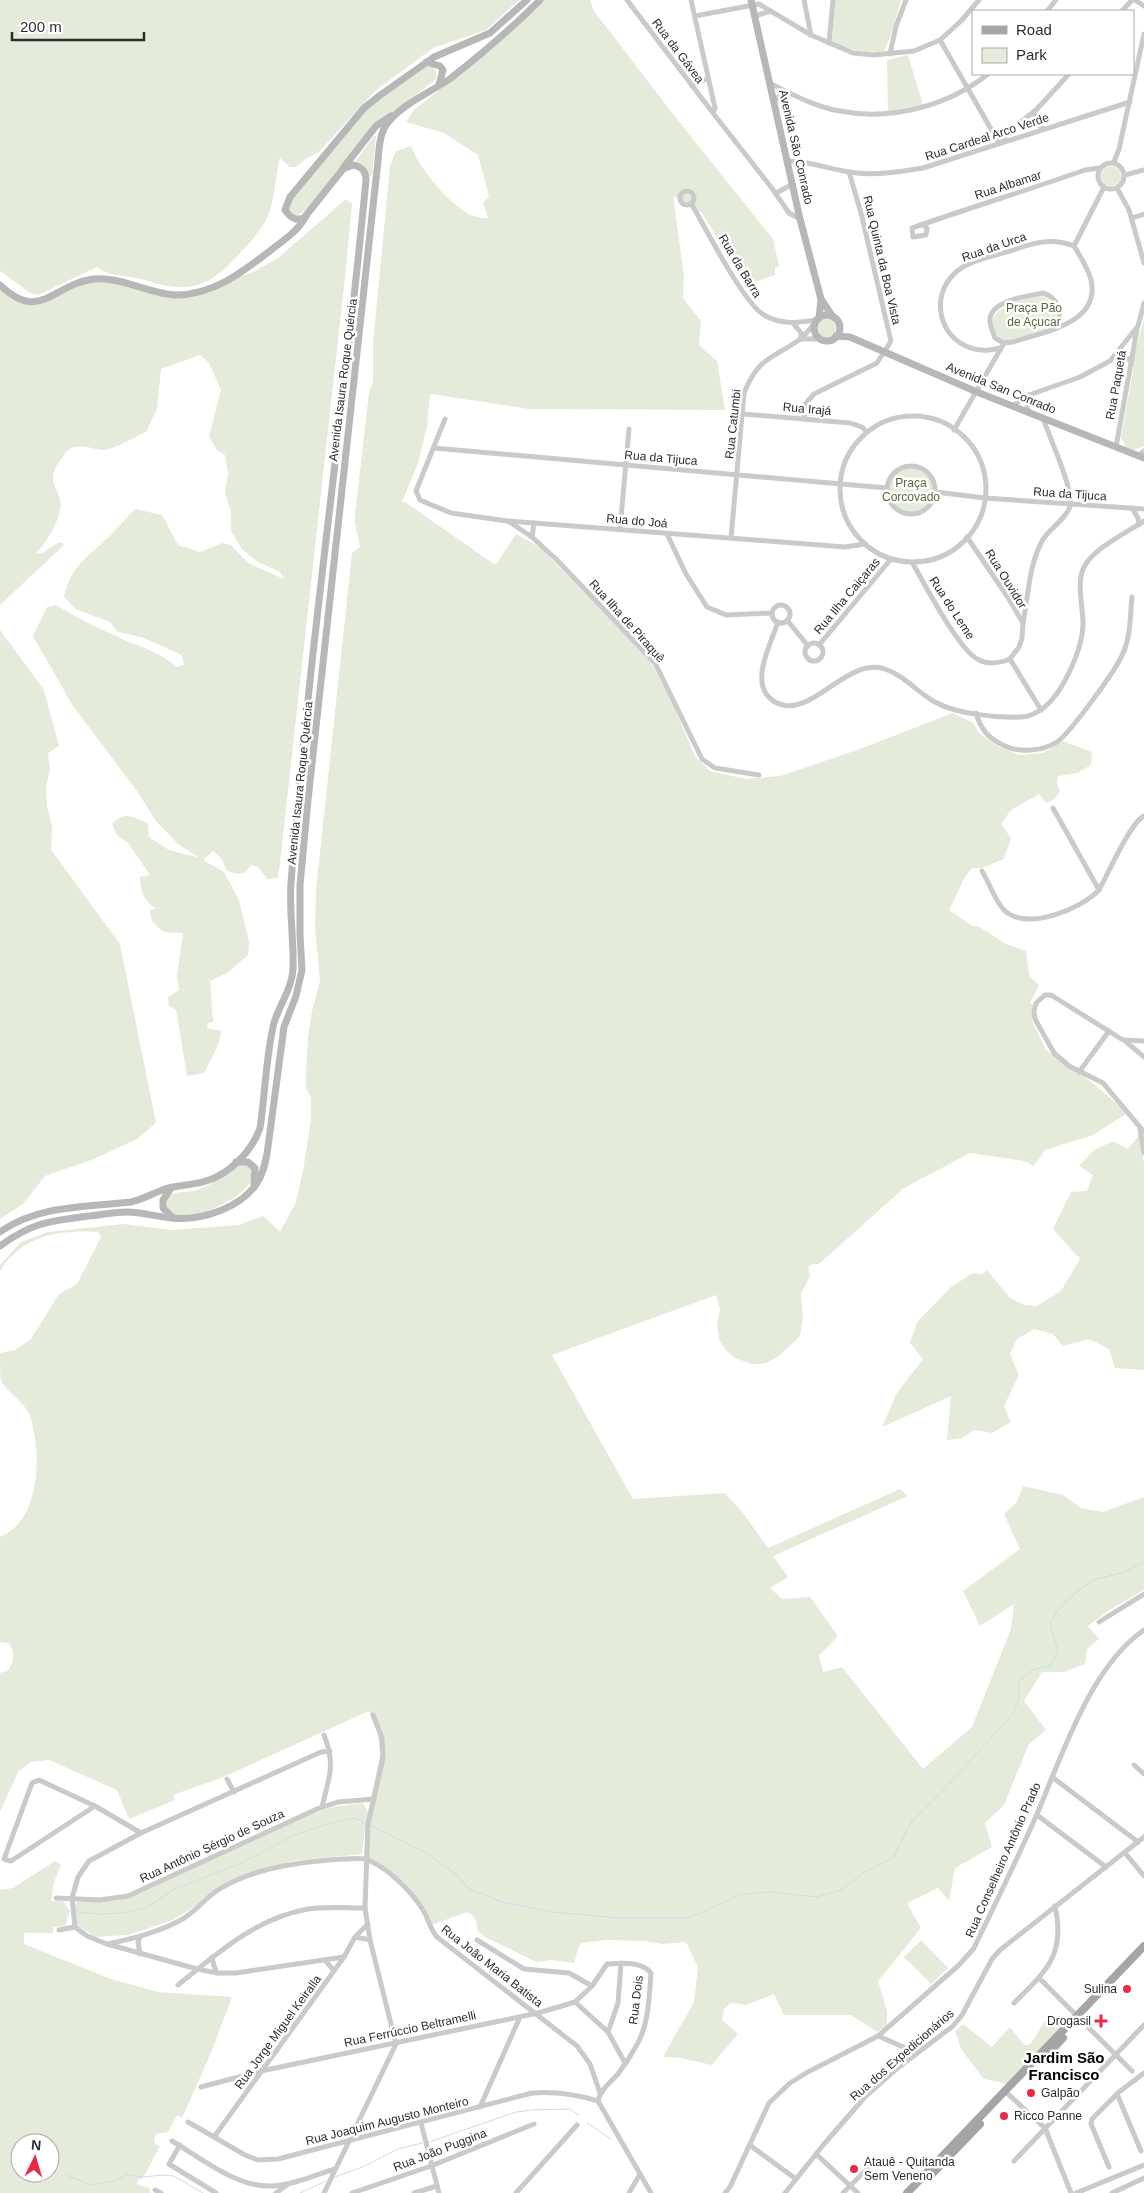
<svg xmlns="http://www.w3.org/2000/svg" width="1144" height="2193" font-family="Helvetica,sans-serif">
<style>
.green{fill:#e4ebda;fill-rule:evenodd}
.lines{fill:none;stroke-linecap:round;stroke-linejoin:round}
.stream{stroke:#c5e0ec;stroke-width:1}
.street{stroke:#cacaca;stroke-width:5}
.secondary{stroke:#b7b7b7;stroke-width:7}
.primary{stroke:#a5a5a5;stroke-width:8}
.poi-dot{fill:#e92a46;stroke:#fff;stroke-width:2}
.labels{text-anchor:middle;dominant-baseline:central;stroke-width:5;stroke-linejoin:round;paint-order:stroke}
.street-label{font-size:12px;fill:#2d2d2d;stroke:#fff}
.park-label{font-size:12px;fill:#536a3a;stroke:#fff}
.poi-label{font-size:12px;fill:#2d2d2d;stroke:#fff;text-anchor:start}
.quarter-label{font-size:15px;font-weight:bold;fill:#000;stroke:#fff}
</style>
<rect width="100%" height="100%" fill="#fff"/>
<g class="green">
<path d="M0,0H519L486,30L433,48L375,91L318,153L307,158L296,167H290L280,158C275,175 276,193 270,210C265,226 253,239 242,251C209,288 190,295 141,279C127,275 109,277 97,267L38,295L30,293L0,271Z"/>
<path d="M544,0H590L594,11L673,114L773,239L779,266L775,268V275L747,285L702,213L673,196L684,276L683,298L701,321L699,345L717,361L725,410L529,409L430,394L427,427L418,463L402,502H405L494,564L497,563L516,534L541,548L650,660L673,705L695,756L710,771L746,779L780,776L857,750L953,713L973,723L979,733L997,746L1019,755L1043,753L1063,741L1092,752L1091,765L1077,773L1058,776L1057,783L1060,791L1054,800L1046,803L1039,794L1011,810L1001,824L1011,838L1004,859L982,868H972L965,877L949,910L972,926H978L1006,944L1026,951L1029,976L1039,985L1030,1003L1033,1005L1032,1021L1046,1050L1079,1072L1128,1113L1093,1135L1045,1150L1034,1166L1024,1161L970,1153L904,1188L819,1264H813L808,1267L810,1276L801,1294L803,1316L800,1336L779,1356L766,1363L752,1364L735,1358L726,1350L719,1340L717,1323L720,1309L716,1295L552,1355L633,1499L725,1493L743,1513L768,1548L900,1489L908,1496L773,1556L788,1577L770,1588L782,1599L810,1597L838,1636L819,1656L823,1672L842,1667L923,1769L972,1727L1011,1629L1014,1604L980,1626L963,1591L1020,1549L1004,1514L1017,1502L1023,1486L1063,1495L1081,1508L1103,1512L1144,1497V1590L1109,1610L1088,1626L1099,1639L1087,1649L1085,1664L1064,1672H1042L1024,1701L1046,1730L1029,1744L1004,1805L985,1823L992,1847L955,1868L949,1901L938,1888L907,1903L921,1928L878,1981L887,2011V2025L877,2032L851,2015H784L774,1994L746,2005L731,2003L724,2009L722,2020L738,2034L712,2065L681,2058L663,2057L694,2002L698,1967L686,1942L662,1944L645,1941L606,1940L582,1943L579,1946L574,1963L551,1960L536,1962L485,1937L477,1930C477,1921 476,1916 467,1912L432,1925L399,1879L364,1855L367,1815L362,1854L292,1861L242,1877L173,1920L128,1935L95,1937L77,1925L74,1908L76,1903L81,1901H115L127,1898L313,1813L332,1807L363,1803L368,1812L380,1755L378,1734L369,1711L221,1778L173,1795L175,1800L129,1819L117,1790L49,1760L31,1762L18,1772L0,1812V1673L9,1670C14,1659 15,1654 9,1643L0,1642V1537C41,1521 42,1452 30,1416C25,1402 7,1393 1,1380C0,1373 0,1360 0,1353L15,1350L31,1339L59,1294L77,1284L101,1237L99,1232C58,1230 23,1235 0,1271V1265L21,1242L48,1232L123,1224L172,1230L239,1225L263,1216L280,1232L296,1202L303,1171L311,1119V1098L306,1088V1074L308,1037L312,1011L320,981L315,927L316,890L352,553L360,547C358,534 354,527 355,514L369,393L373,381V344L390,166L396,151L411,146C419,168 453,211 477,217C480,218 485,218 488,218L483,203L489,196L478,155L444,133L406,122L414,110L493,48Z"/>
<path d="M835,0H901L890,37L884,51C863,54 850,50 832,42Z"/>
<polygon points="908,55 923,105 888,111 887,60"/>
<polygon points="427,65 433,67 437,74 435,80 388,116 304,212 296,215 289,211 288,203 365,110"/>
<polygon points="374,136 376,136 372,176 367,175 355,162"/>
<circle cx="1111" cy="176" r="10"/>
<path d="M346,199L352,204L345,277L280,863L278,878L267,879L258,867L251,865L246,872L238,874L227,871L221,858L213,851L203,860L224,872L239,900L249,942L248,955L227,973L210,981L213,1022L208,1023L207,1028L221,1031L219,1043L204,1073L187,1076L176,1010L169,1006L168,997L179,990L177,976L183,933L163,932L152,921L150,910L156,909C143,900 141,892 140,877L150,875L128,843L117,835L112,824C126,809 132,818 148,823L149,837L169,850L200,858L179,845L156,821L137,791L73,706L33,636L47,607L56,605C79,619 104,631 129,642C149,650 160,653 177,667L184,665L182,655L141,637L118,632L110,622L75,609L64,596C72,564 89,556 111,535C119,526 127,517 135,509L162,515L178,545L200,552L223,543L231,545L248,563L284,579L280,572L258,562L242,549L231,531V512L225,493L228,474L225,455L217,450L209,436L221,390L209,363L200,355L161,369L157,409L146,432C135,437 115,449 103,450C92,450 79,441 67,451C64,454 62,458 60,461C42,485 65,490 60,511C56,528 46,541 36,554C48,553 51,545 61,542L64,545L0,605V285L29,302L92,279L176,295L228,281L253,272L278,258Z"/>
<path d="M1041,296C1057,301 1061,318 1048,329L1007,341C1000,339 996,335 993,328C987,307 1026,297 1041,296Z"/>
<circle cx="826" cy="328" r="10"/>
<polygon points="1144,319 1144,446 1132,451 1127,450 1121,437 1133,371 1133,359"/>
<circle cx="911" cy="490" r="22"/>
<polygon points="0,630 44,690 59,746 48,753 50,769 46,787 47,806 52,826 51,850 120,944 156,1123 137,1139 94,1159 45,1176 23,1204 0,1219"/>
<polygon points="1139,1135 1144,1163 1144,1370 1115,1368 1109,1349 1089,1339 1063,1346 1053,1334 1034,1329 1017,1339 1010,1354 1019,1375 1004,1406 1011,1422 992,1433 974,1430 962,1438 947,1440 951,1396 882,1427 897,1393 923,1359 910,1343 917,1322 951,1287 973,1273 981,1275 987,1270 1010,1298 1024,1305 1037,1306 1061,1291 1080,1259 1053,1229 1071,1192 1087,1191 1093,1175 1079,1166 1094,1150 1113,1141 1128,1149"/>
<path d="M244,1163L253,1170L251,1182L244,1190L232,1199L207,1212L175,1216L165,1211L164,1199C175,1190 184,1193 197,1190C215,1185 227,1168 244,1163Z"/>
<path d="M55,1861L61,1865L54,1882L51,1901H63L70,1911L65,1926L53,1927V1933H24V1944L111,1979L158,1992L232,1997L211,2053L182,2118L177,2115L168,2132L156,2134L154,2140L155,2144L160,2146L143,2178L138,2180L137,2184L149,2188L151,2193H0V1890L13,1888ZM20,2143H50V2173H20Z"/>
<polygon points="921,1940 948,1968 931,1984 904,1957"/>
<path d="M1047,2019L1068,2023L1008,2084L984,2079L961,2049L955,2031L963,2024L992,2047L1010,2027L1024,2045H1029C1037,2036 1040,2027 1047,2019Z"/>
</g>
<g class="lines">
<g class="stream">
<polyline points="370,1825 426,1853 456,1874 468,1888 502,1902 553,1912 619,1918 689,1918 742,1894 770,1892 817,1897 841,1890 863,1873 893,1858 912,1821 947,1786 1013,1714 1019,1698 1018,1682 1032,1670 1049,1666 1058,1652 1050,1623 1058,1610 1069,1598 1093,1580 1121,1573 1144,1563"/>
<polyline points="77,1912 99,1914 123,1913 146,1908 175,1889 239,1864 295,1835 327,1824 355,1818 366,1824"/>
<polyline points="587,2123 611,2139"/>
<polyline points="429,2142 516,2112 533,2110 570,2109 579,2115"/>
<polyline points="66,2175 90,2185 113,2181 127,2175 143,2177 162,2175 174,2176 203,2193"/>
<polyline points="335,2177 365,2166 398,2149 422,2143"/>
<polyline points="300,2193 326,2181"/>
</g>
<g class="street">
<polyline points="627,0 713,113"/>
<polyline points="691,0 715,108 713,113 771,187 789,213 800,219"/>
<polyline points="804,0 811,35"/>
<polyline points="1135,0 1144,6"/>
<polyline points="1047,11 1056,0"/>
<polyline points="1122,11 1132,0"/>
<polyline points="695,16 759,4 811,35 853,53 873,55 914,51 940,40 961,21 979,0"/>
<polyline points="755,16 771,11"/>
<polyline points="940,40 999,143"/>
<polyline points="829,43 833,0"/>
<polyline points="890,54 896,26 906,0"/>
<path d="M769,83C792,94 815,107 840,111C891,121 948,106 988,74"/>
<polyline points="692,86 696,83 707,79"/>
<polyline points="774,101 782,94 788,93"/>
<polyline points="1035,111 1035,123 1044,129"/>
<polyline points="1002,142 1007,133 1037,109 1069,74"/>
<path d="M788,161C809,161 829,169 849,172C874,176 899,172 923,168L1130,102"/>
<polyline points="1114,162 1119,149 1144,34"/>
<circle cx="1111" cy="176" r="13"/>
<polyline points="1125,175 1144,170"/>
<polyline points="1117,188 1129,210 1144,263"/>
<circle cx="687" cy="198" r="7"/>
<polyline points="776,193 793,184"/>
<path d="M691,203C705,227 744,304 764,315C781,325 798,323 816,320"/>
<polyline points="1132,218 1144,214"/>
<path d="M923,225L927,228L926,235L913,237L912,228C969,208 1028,190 1085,170L1100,168"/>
<polyline points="1074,246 1104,187"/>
<polyline points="793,323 801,333 801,339"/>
<polyline points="801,339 820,339"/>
<path d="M1004,343L995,338C993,332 989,325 990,319C992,300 1028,296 1043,293C1059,298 1063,314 1056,328"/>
<path d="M1001,348C991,350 981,352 971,348C939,338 930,297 954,274C968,260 992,257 1010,251C1033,243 1051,237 1074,246"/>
<polyline points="1115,355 1131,360"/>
<polyline points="1029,395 1027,408 1030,412"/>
<polyline points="1012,406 1029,395 1080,377 1110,361 1138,326 1144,303"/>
<polyline points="743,414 850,423 862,427 867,432"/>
<circle cx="913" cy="489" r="73"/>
<polyline points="445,419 416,491 420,500 451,513 507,521 845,547 865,544"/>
<polyline points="804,419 806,403 814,394 877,363 891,341 861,213 849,172"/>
<path d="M954,430L1004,343L1013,342C1042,332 1101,324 1091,280C1088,268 1080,256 1074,246"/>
<polyline points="1116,447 1137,329"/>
<polyline points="434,448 887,488"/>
<polyline points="1138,456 1144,451"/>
<circle cx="911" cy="490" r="24"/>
<polyline points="935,492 985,498 1144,509"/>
<polyline points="1132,508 1138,518 1139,525"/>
<polyline points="508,521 532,537 557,560 655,663 702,759 715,768 759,775"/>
<polyline points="620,529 629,429"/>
<polyline points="667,534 686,574 707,607 726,615 772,613"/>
<polyline points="532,537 534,523"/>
<polyline points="967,537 1007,596 1023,623 1022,638 1019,647 1010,659"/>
<path d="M731,538L744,393C759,357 770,360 799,340C805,336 810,328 815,323"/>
<path d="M912,562C924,583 959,651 979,660C989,665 1000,663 1010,659"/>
<circle cx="781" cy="614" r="9"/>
<polyline points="787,620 808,646"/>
<path d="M778,622C771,644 747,686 775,702C810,722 846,656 885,669C904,675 918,693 935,702C956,714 997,718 1021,717C1028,717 1036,713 1042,709C1063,694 1083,648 1083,623C1083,606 1076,583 1084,567C1093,549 1127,532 1144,521"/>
<path d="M1023,623C1028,597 1029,565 1042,541C1048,530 1068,517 1070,506C1074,489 1049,437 1043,418"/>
<circle cx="814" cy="652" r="9"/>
<polyline points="819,645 891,559"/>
<polyline points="1010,659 1041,710"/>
<path d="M976,713C981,730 989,739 1005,746C1019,753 1043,751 1057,742C1070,733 1117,669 1123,653C1131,636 1130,615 1132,597"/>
<polyline points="1053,808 1099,890"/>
<path d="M982,871C989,882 995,902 1005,911C1028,931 1081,909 1099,890C1108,874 1130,823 1144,816"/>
<polyline points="1124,1040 1144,1057"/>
<polyline points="1144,1041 1123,1040 1051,995 1045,995 1036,1003 1034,1012 1035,1019 1054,1053 1069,1066 1103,1083 1144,1132"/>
<polyline points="1079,1072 1109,1031"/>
<polyline points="1140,1129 1144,1153"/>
<polyline points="1099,1622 1144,1594"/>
<polyline points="330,1751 321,1752 141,1833 89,1861 78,1877 72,1898 75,1927 87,1936 107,1944 197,1969 217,1973 236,1973 344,1957"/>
<polyline points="1134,1765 1144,1774"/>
<polyline points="1052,1777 1138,1842"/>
<polyline points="227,1779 234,1792"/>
<polyline points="95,1806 11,1861 4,1859 32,1783 39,1780 95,1806 141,1833"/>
<path d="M322,1807C329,1777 336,1765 324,1735"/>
<polyline points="1037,1815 1106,1867"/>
<polyline points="1125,1853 1144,1876"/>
<polyline points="56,1898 100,1900 128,1896 317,1809 338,1802 374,1799"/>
<polyline points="59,1930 75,1927"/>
<polyline points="355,1937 370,1940"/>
<polyline points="477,1940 524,1969 569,1973 592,1986"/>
<path d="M107,1944C133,1939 156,1933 179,1921C194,1914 204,1899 218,1890C252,1868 304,1861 345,1859C352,1859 362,1857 368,1860C389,1869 411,1891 423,1910C429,1920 430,1929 437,1937L577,2046L590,2064L600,2093"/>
<polyline points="140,1954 138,1942 140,1937"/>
<polyline points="212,1957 214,1966 217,1973"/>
<polyline points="325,1960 334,1971"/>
<polyline points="1039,1978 1132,2071"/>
<path d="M178,1985C218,1953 256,1918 308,1909C326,1906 347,1908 365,1908"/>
<polyline points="575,2002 608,2032 625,2063"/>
<path d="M1014,2003C1046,1971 1066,1955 1055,1906"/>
<polyline points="608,2032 618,2003 621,1963"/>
<polyline points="878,2036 917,2053"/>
<path d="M201,2087L261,2071L538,2013L575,2002L592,1986L607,1964C621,1963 642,1961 651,1973C649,1998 649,2026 635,2048C630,2057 624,2066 618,2074C610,2083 601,2089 598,2101"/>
<polyline points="1008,2094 1045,2128 1071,2193"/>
<polyline points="1117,2094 1141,2151"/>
<polyline points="598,2101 651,2193"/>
<polyline points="480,2107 520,2017"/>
<path d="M188,2122L245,2155L258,2160L278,2159L532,2093C556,2091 575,2094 598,2101"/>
<polyline points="421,2123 439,2193"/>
<polyline points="214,2137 344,1957 355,1937 368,1924"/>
<path d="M172,2141C201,2158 237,2188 272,2186C293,2185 315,2175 335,2169"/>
<polyline points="180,2145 169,2164 216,2193"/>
<polyline points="751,2146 796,2179"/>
<polyline points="816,2154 858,2193"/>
<polyline points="1014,2161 1144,2025"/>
<polyline points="1109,2167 1091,2124 1092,2119 1119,2092 1144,2073"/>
<polyline points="155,2190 161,2193"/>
<polyline points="276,2193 287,2185"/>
<polyline points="324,2193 396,2044 370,1940 365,1908 368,1824 383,1758 382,1738 373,1715"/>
<polyline points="352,2193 431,2166 534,2124"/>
<polyline points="414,2193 437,2186"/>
<polyline points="516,2193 577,2125"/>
<polyline points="629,2193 640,2174"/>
<path d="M725,2193L730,2187L769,2103L790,2083L806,2073L878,2036L959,1965L974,1948C995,1904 1017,1860 1037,1814C1062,1756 1090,1667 1144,1630"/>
<polyline points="785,2193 824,2144 865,2097 899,2067 953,2026 962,2015 992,1959 1000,1950 1144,1837"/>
<polyline points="843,2193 870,2166"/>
<polyline points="1076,2193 1144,2165"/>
<polyline points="1112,2193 1144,2178"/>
</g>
<g class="secondary">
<polyline points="751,0 800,219 821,299 833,317"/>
<polyline points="426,62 440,66 443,70 439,85"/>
<polyline points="344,167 376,126 391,116"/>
<path d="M0,285C40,323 52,285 93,279C120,276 149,294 176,295C213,295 243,272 271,250C284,240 298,231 306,216"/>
<circle cx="827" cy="328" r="13"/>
<polyline points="819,318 821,299"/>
<polyline points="836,336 850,337 977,392 1144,458"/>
<polyline points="236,1162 248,1162 255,1168 254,1184"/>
<polyline points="171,1188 163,1200 163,1208 173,1218"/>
<path d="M0,1232C38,1205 87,1207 131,1202C144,1199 155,1192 168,1188C180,1185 194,1185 206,1181C230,1174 252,1151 260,1128C265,1096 266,1054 274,1023C279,1005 292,989 293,969C294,940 289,912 291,883C309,648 344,415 366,180C366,171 362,167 353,165L343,169L304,218C295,221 290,217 285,210L290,197L364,108L379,96L434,57L490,33L527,0"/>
<path d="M0,1246C33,1222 50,1221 89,1216C101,1215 114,1212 127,1212C142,1212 157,1217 172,1218C201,1221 241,1208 257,1183C263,1174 265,1164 267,1154L284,1027L296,996L302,970L300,935V885L308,800L377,170C379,157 378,137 386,125C401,104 430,93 451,78C482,54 512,28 540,0"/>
</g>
<g class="primary">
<polyline points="1044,2058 1063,2038"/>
<polyline points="931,2175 980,2124"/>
<polyline points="907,2193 1144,1946"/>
</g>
</g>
<g class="poi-dot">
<circle cx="1127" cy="1989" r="5"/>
<path d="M1098.5 2013.5h5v5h5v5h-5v5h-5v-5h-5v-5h5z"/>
<circle cx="1031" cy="2093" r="5"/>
<circle cx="1004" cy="2116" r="5"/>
<circle cx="854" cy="2169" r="5"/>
</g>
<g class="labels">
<g class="street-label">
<text transform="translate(678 51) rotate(53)">Rua da Gávea</text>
<text transform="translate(987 137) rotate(-18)">Rua Cardeal Arco Verde</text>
<text transform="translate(796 147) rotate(77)">Avenida São Conrado</text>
<text transform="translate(1008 185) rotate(-18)">Rua Albamar</text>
<text transform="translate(994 247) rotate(-19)">Rua da Urca</text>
<text transform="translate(882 260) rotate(77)">Rua Quinta da Boa Vista</text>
<text transform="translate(740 266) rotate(59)">Rua da Barra</text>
<text transform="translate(343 380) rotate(-83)">Avenida Isaura Roque Quércia</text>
<text transform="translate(1116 385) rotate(-80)">Rua Paquetá</text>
<text transform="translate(1001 388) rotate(22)">Avenida San Conrado</text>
<text transform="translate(807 409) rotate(5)">Rua Irajá</text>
<text transform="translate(733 424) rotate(-84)">Rua Catumbi</text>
<text transform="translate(661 458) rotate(5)">Rua da Tijuca</text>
<text transform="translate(1070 494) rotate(4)">Rua da Tijuca</text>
<text transform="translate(637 521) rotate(5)">Rua do Joá</text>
<text transform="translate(1006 579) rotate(58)">Rua Ouvidor</text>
<text transform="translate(847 596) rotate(-50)">Rua Ilha Caiçaras</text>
<text transform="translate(952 608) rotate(57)">Rua do Leme</text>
<text transform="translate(627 621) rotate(48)">Rua Ilha de Piraquê</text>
<text transform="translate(300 783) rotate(-84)">Avenida Isaura Roque Quércia</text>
<text transform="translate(212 1846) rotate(-25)">Rua Antônio Sérgio de Souza</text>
<text transform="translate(1003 1860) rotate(-66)">Rua Conselheiro Antônio Prado</text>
<text transform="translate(492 1966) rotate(38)">Rua João Maria Batista</text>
<text transform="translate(636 2000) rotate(-83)">Rua Dois</text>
<text transform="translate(410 2029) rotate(-12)">Rua Ferrúccio Beltramelli</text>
<text transform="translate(278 2032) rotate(-54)">Rua Jorge Miguel Keiralla</text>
<text transform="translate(902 2055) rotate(-41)">Rua dos Expedicionários</text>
<text transform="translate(387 2121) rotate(-14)">Rua Joaquim Augusto Monteiro</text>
<text transform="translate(440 2150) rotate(-21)">Rua João Puggina</text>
</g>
<g class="park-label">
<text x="1034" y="308">Praça Pão<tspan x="1034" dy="14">de Açucar</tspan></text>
<text x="911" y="483">Praça<tspan x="911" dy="14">Corcovado</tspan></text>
</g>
<g class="poi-label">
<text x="1117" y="1989" text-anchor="end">Sulina</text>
<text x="1091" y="2021" text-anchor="end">Drogasil</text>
<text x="1041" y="2093">Galpão</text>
<text x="1014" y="2116">Ricco Panne</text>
<text x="864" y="2162">Atauê - Quitanda<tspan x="864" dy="14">Sem Veneno</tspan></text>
</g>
<g class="quarter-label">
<text x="1064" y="2057">Jardim São<tspan x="1064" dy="17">Francisco</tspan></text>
</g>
</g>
<rect x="972" y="10" width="162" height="65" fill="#ffffff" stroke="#ababab"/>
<rect x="982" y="26" width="25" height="8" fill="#a5a5a5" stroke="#ababab"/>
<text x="1016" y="35" font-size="15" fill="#2d2d2d">Road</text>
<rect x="982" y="48" width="25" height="15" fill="#e4ebda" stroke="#ababab"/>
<text x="1016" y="60" font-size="15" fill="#2d2d2d">Park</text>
<g transform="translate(35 2158) rotate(5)"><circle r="24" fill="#ffffff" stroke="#ababab"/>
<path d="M0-4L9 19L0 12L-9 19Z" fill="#e92a46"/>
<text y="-8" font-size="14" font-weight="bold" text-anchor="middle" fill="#2d2d2d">N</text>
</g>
<path d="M12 32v8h132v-8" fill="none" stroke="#2d2d2d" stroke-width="2.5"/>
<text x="20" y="32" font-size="15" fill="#2d2d2d" stroke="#ffffff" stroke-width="4" paint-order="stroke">200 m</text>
</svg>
